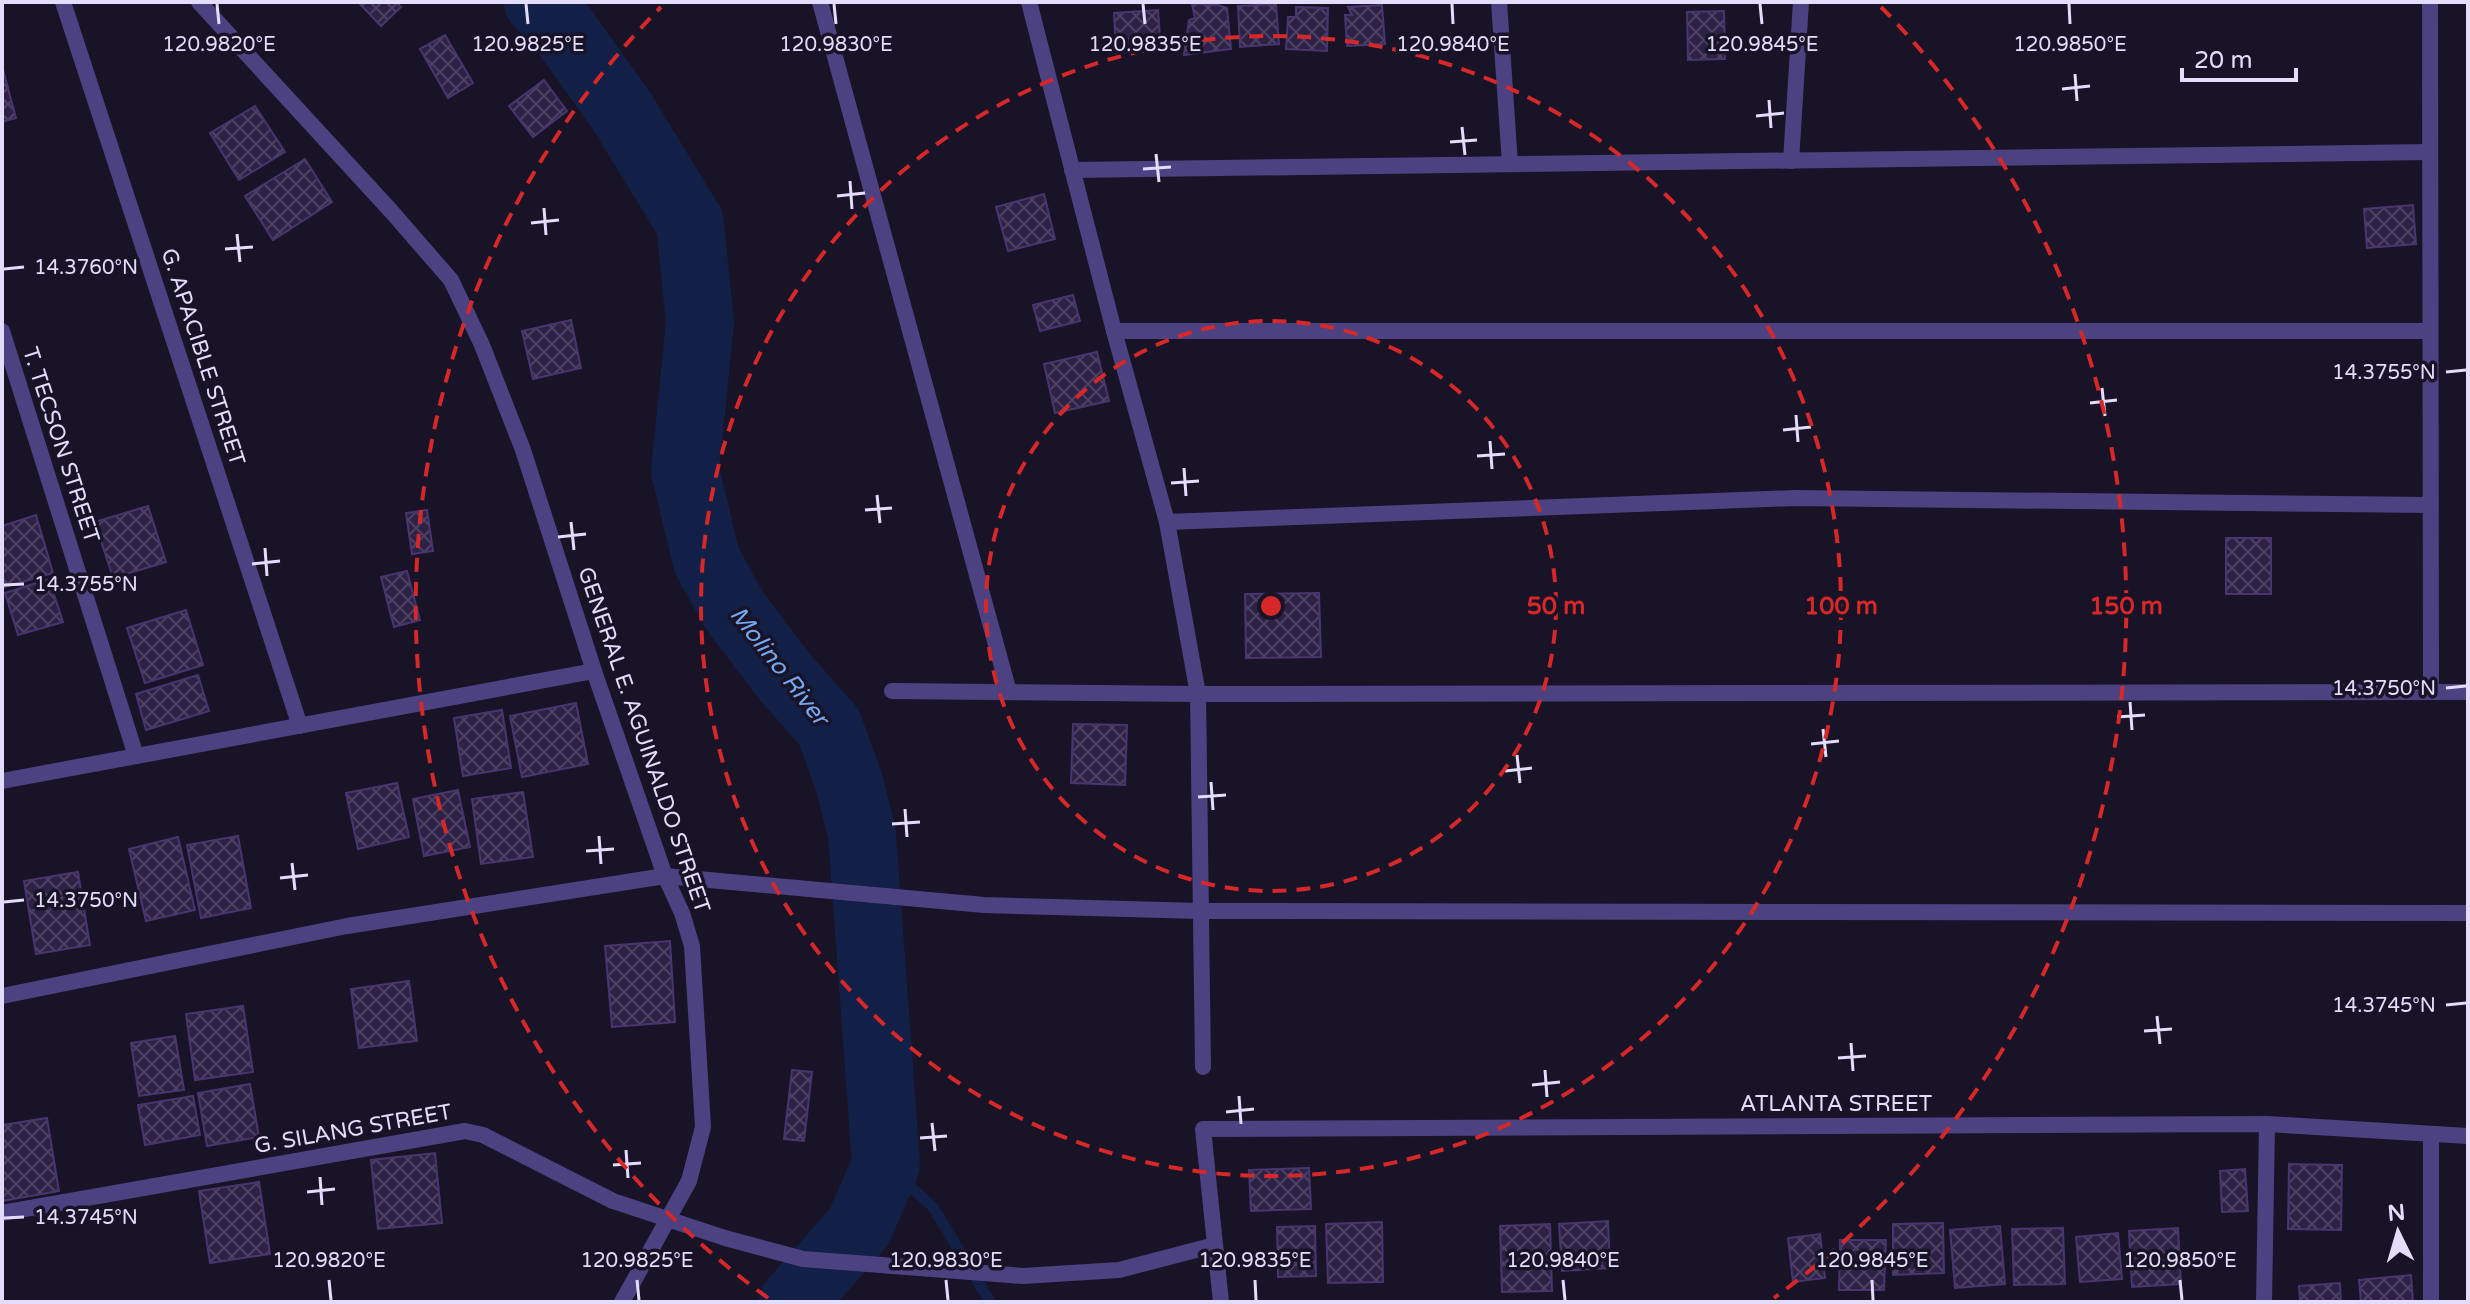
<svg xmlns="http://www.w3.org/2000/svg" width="2470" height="1304" font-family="'Varela Round',sans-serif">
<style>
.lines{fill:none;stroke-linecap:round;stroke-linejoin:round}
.stream{stroke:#121f46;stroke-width:11}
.river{stroke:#121f46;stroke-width:68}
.building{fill:url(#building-cross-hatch);stroke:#483570;stroke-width:2}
.minor{stroke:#4d4281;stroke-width:16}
.tertiary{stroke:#4d4281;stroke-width:16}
.ticks{fill:none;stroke:#e4dcfb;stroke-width:3}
.ring{fill:none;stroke:#d62828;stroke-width:4;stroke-dasharray:14 10}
.labels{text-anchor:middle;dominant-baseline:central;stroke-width:7;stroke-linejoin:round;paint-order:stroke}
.street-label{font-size:22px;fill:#e4dcfb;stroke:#191327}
.water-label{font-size:24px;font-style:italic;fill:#75a7f1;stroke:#191327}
.ticks-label{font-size:20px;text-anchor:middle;fill:#e4dcfb;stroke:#191327;stroke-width:7;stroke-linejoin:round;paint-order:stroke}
.centre{fill:#d62828;stroke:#191327;stroke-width:4}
.ring-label{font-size:24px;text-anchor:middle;font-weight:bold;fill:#d62828;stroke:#191327;stroke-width:7;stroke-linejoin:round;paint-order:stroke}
</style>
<defs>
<pattern id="building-cross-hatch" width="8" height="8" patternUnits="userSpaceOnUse" patternTransform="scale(2)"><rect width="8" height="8" fill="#2d2146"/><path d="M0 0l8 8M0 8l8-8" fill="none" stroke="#4b4162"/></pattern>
</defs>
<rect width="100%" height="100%" fill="#191327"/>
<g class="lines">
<polyline class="stream" points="886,1165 933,1207 990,1302"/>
<polyline class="river" points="538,2 563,29 621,110 690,223 700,322 685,471 707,561 734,610 785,677 829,727 849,782 862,834 886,1165 859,1227 793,1302"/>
</g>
<g class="building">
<polygon points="358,2 396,2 401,7 381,26"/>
<polygon points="1192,4 1218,5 1227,8 1231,49 1184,55 1189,20 1195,18"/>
<polygon points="1276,4 1279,44 1240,47 1238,6"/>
<polygon points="1382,5 1385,44 1347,46 1345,15 1352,15 1348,7"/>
<polygon points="1296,7 1328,8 1327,51 1286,49 1288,17 1296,17"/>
<polygon points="1158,10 1161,50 1116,53 1114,13"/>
<polygon points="1724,11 1725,59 1688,60 1687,12"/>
<polygon points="445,35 473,83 448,98 420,49"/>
<polygon points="2,66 16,118 2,122"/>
<polygon points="544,80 567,111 533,137 509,106"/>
<polygon points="255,106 285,152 239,180 210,133"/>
<polygon points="305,159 332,202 273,240 245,196"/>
<polygon points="1044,194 1055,239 1008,251 996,207"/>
<polygon points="2413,205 2416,244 2367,248 2364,209"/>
<polygon points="1073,295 1080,321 1040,331 1033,305"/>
<polygon points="571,320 581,368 533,379 522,331"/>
<polygon points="1097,352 1109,401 1055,413 1044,364"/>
<polygon points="148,506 166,562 113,578 95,522"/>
<polygon points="427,510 433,551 412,554 406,513"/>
<polygon points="36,515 53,573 2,588 2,526"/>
<rect x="2226" y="538" width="45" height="56"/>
<polygon points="407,571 420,620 394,627 381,577"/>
<polygon points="49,579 63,622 18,635 5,593"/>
<polygon points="1319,593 1321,657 1246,658 1245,594"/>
<polygon points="186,610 203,665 145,683 127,628"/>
<polygon points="198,675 209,711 146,730 136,694"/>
<polygon points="576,703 588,764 522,777 510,716"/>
<polygon points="502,710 511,768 463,776 454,718"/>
<polygon points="1073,724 1127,725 1125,785 1071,783"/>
<polygon points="397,783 409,837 358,849 346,793"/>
<polygon points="458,790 470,847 424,856 413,799"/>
<polygon points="523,792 533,857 481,864 472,799"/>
<polygon points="238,836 251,908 201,918 187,845"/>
<polygon points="178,837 195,910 146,921 129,849"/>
<polygon points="78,872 90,945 36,954 24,881"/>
<polygon points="670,941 675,1022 612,1027 605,946"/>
<polygon points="409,981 417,1041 359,1048 351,989"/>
<polygon points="243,1006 253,1072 195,1080 186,1014"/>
<polygon points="175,1036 184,1090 139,1096 131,1043"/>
<polygon points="792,1070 812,1072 804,1141 784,1139"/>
<polygon points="250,1084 259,1137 207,1146 198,1093"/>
<polygon points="193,1096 200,1135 145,1145 138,1105"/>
<polygon points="47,1118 59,1191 2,1201 2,1125"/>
<polygon points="435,1153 442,1223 378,1229 371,1160"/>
<polygon points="2289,1164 2342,1165 2341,1230 2288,1229"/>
<polygon points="1309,1168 1311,1209 1251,1211 1249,1170"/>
<polygon points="2245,1169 2248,1211 2222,1212 2220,1171"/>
<polygon points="259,1182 270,1254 210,1263 199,1191"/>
<polygon points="1608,1221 1610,1268 1562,1271 1559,1224"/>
<polygon points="1382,1222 1383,1282 1328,1283 1326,1224"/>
<polygon points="1943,1223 1944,1273 1893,1275 1893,1224"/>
<polygon points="1550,1224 1552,1291 1502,1292 1500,1226"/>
<polygon points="1315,1226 1316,1276 1278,1277 1277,1227"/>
<polygon points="2000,1226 2005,1284 1955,1288 1950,1230"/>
<polygon points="2063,1228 2065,1284 2014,1285 2012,1229"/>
<polygon points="2178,1228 2181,1284 2132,1287 2129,1231"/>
<polygon points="2118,1233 2122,1279 2080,1282 2076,1237"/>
<polygon points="1820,1234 1825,1278 1793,1282 1788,1238"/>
<polygon points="1840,1240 1886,1240 1884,1290 1839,1290"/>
<polygon points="2411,1275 2413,1302 2361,1302 2359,1280"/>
<polygon points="2340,1283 2341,1302 2300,1302 2299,1286"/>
</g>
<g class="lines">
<g class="minor">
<polyline points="63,2 300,726"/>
<polyline points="199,2 391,211 451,280 482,345 523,450 594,671 665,876 984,905 1200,911 2468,913"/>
<polyline points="820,2 1009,692"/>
<polyline points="1029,2 1114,331 1167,522 1198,694 1203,1067"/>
<polyline points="1499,2 1510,164"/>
<polyline points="2430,2 2431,691"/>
<polyline points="1791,161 1801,2"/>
<polyline points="1072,170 2430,152"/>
<polyline points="2,331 136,756"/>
<polyline points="1114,331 2430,331"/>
<polyline points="1167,522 1795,498 2430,505"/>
<polyline points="892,691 1198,694 2468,692"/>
<polyline points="2,781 594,671"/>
<polyline points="2,1213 465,1131 483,1135 613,1201 725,1238 803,1259 1023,1276 1119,1270 1215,1245"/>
<polyline points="1221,1302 1203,1129 2267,1124 2468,1136"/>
<polyline points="2264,1302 2267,1124"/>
<polyline points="2431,1302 2431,1135"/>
</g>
<polyline class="tertiary" points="2,996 347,926 665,876 682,913 692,946 703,1127 689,1181 622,1302"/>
</g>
<path class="ticks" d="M217,4L219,24M526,4L528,24M834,4L836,24M1143,4L1145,24M1452,4L1453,24M1760,4L1762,24M2069,4L2070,24M2075,74L2077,101M2062,89L2090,86M1769,100L1771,128M1756,116L1784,113M1462,127L1465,155M1450,142L1477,140M1156,154L1159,182M1143,169L1171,167M850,181L852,209M837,196L865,193M544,208L546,235M531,223L559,220M237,234L240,262M225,249L253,247M4,269L24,267M2446,372L2466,370M2102,388L2105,416M2090,403L2117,400M1796,415L1798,442M1783,430L1811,427M1490,441L1492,469M1477,456L1505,454M1184,468L1186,496M1171,483L1199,481M877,495L880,523M865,510L892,508M571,522L574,550M558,537L586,534M265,548L267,576M252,564L280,561M4,585L24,584M2446,688L2466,686M2130,702L2132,730M2117,717L2145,715M1823,729L1826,757M1811,744L1839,741M1517,755L1520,783M1505,771L1532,768M1211,782L1213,810M1198,797L1226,795M905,809L907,837M892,824L920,822M599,836L601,864M586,851L614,849M292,863L295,890M280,878L308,875M4,902L24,900M2446,1005L2466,1003M2157,1016L2160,1044M2144,1031L2172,1029M1851,1043L1853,1071M1838,1058L1866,1056M1545,1070L1547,1097M1532,1085L1560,1082M1239,1096L1241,1124M1226,1112L1254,1109M932,1123L935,1151M920,1138L947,1136M626,1150L628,1178M613,1165L641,1163M320,1177L322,1205M307,1192L335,1189M4,1218L24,1217M329,1280L331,1300M637,1280L639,1300M946,1280L948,1300M1255,1280L1256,1300M1563,1280L1565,1300M1872,1280L1873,1300M2180,1280L2182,1300"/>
<g class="ring">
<circle cx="1271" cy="606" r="285"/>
<circle cx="1271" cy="606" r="570"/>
<path d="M768 1298A855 855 0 0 1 661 7M1881 7A855 855 0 0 1 1774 1298"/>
</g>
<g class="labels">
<g class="street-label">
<text transform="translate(203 357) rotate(72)">G. APACIBLE STREET</text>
<text transform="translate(61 445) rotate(72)">T. TECSON STREET</text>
<text transform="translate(644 740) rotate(71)">GENERAL E. AGUINALDO STREET</text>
<text x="1836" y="1104">ATLANTA STREET</text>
<text transform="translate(353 1129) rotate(-10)">G. SILANG STREET</text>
</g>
<g class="water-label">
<text transform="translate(779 666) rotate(52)">Molino River</text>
</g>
</g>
<g class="ticks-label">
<text x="219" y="51">120.9820°E</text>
<text x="528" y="51">120.9825°E</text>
<text x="836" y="51">120.9830°E</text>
<text x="1145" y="51">120.9835°E</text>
<text x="1453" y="51">120.9840°E</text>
<text x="1762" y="51">120.9845°E</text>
<text x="2070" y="51">120.9850°E</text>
<text x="86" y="274">14.3760°N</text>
<text x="2384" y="379">14.3755°N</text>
<text x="86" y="591">14.3755°N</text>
<text x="2384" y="695">14.3750°N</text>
<text x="86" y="907">14.3750°N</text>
<text x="2384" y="1012">14.3745°N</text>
<text x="86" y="1224">14.3745°N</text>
<text x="329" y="1267">120.9820°E</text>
<text x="637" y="1267">120.9825°E</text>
<text x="946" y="1267">120.9830°E</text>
<text x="1255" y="1267">120.9835°E</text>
<text x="1563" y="1267">120.9840°E</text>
<text x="1872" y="1267">120.9845°E</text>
<text x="2180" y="1267">120.9850°E</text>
</g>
<circle cx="1271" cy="606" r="12" class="centre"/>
<g class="ring-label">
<text x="1556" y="614">50 m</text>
<text x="1841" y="614">100 m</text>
<text x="2126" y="614">150 m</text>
</g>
<rect width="2470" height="1304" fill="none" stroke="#e4dcfb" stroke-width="8"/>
<g transform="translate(2398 1232) rotate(355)" stroke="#191327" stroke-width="6" paint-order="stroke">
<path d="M0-6L14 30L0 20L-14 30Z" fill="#e4dcfb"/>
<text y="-12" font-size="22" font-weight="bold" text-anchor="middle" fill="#e4dcfb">N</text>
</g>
<path d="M2182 68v12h114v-12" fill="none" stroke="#e4dcfb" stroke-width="4"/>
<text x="2194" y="68" font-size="24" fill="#e4dcfb" stroke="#191327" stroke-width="6" paint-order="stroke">20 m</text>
</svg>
